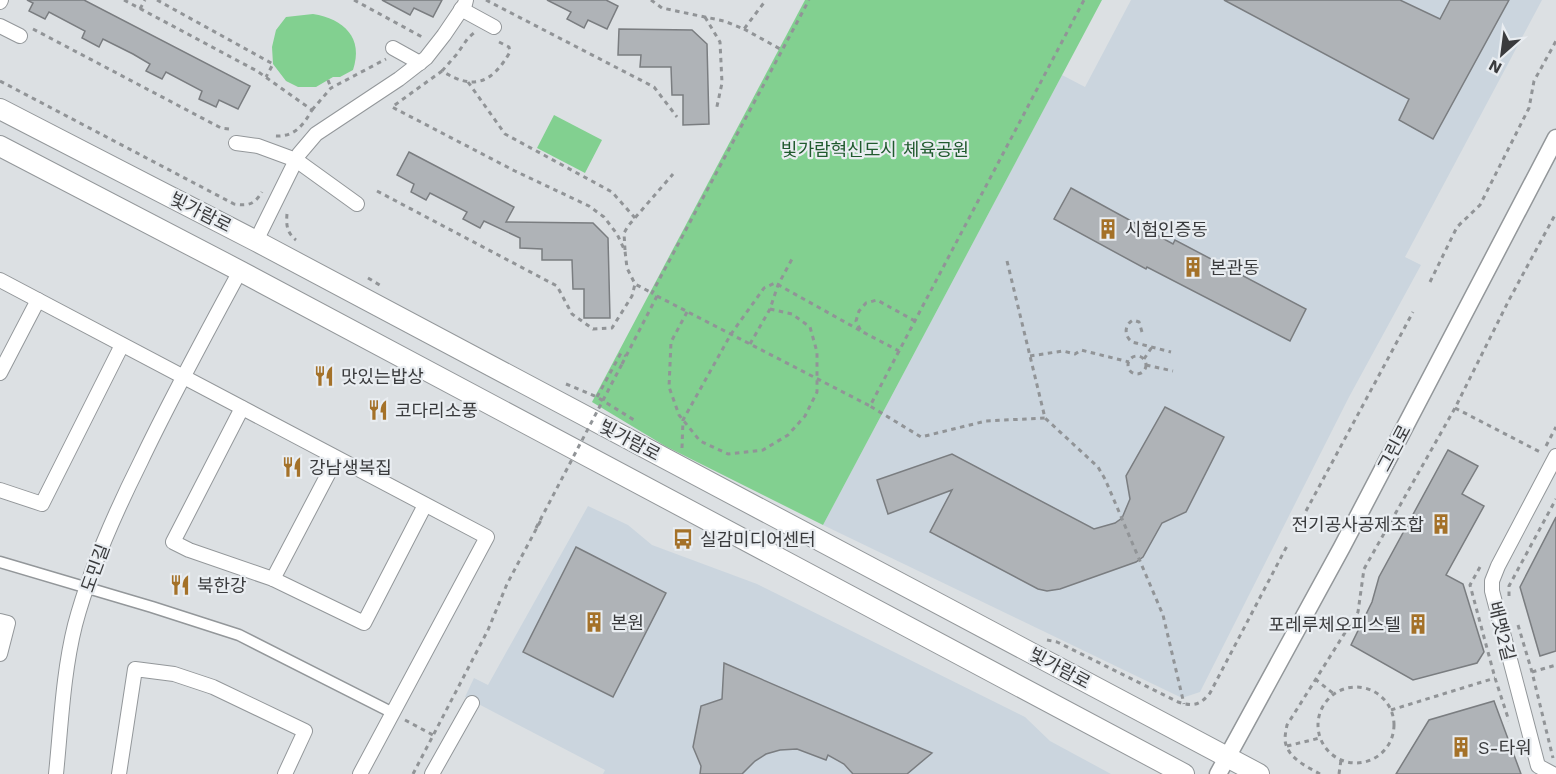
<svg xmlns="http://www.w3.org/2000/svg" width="1556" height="774" font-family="'Work Sans','Noto Sans KR',sans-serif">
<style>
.built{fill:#cbd5de}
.green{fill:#82d090}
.building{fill:#afb3b7;stroke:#7a7d80;stroke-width:1.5}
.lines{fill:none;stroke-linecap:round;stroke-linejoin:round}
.pedestrian-casing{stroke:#93979a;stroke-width:13}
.minor-casing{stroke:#93979a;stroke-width:16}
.tertiary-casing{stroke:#93979a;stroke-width:19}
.secondary-casing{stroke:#93979a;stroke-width:22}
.path{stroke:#919497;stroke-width:3;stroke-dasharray:4.5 4.5;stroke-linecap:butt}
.pedestrian{stroke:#fff;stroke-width:10}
.minor{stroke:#fff;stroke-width:14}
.tertiary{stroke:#fff;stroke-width:16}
.secondary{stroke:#fff;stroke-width:20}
.path-bridge{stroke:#919497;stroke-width:3;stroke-dasharray:4.5 4.5;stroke-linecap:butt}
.labels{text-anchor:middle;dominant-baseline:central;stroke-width:4.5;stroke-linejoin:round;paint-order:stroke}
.park-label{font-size:18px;fill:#205a2e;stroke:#e9edf1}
.street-label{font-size:18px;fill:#3a3b3d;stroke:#e9edf1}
.poi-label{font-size:18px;fill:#3a3b3d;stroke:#e9edf1;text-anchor:start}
</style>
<rect width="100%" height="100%" fill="#dce0e3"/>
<g class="built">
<polygon points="1131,0 1542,0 1405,257 1421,265 1349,397 1200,692 1182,698 823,525 1062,75 1085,87"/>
<polygon points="588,506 628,525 652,545 757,584 1025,717 1050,741 1111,774 603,774 605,770 465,697 474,678 488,685"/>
</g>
<g class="green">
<polygon points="805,0 1102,0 823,525 665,446 592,402"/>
<path d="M313,14C344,19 364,38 353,70L340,77H333L316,87H298L286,81L273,64L272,47L276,30L286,17Z"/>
<polygon points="554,115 602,140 585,173 537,148"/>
</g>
<g class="building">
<polygon points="27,0 84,0 250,86 238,109 219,100 216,107 199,99 202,91 166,72 162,79 146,71 150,64 133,54 103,39 99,47 82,38 85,31 49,12 45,19 29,11 33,3"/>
<polygon points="382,0 442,0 433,17 414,8 410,15"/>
<polygon points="547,0 606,0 618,6 607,29 588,20 584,28 567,19 571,12"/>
<polygon points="1224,0 1400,0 1440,19 1450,0 1509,0 1433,139 1399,120 1409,99"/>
<polygon points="619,29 692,30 707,44 709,124 683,125 683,95 672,95 671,67 640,67 641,55 618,55"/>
<polygon points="409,152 514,207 506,222 593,223 608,238 610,318 584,318 584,289 573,289 572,260 542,260 542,249 520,248 520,238 484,221 480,228 463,219 467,212 430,193 426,200 411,192 414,184 397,175"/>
<polygon points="1071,188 1173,244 1175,240 1306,309 1290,341 1147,267 1146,269 1054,219"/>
<polygon points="1165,407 1224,437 1186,512 1162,523 1143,557 1136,562 1060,589 1047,591 1038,589 930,532 952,490 888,514 877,480 952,454 1094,529 1115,523 1122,518 1130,499 1126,476"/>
<polygon points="1448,450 1478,466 1462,494 1484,506 1446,575 1463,584 1484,652 1477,663 1413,680 1351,645 1372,602 1379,577"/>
<polygon points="1556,517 1556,651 1540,656 1520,587"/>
<polygon points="576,547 666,593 613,697 523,652"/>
<polygon points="724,663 932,753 907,774 853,774 844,764 828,755 826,760 797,749 780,750 766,754 755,761 742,774 700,774 701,766 693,747 701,706 722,699"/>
<polygon points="1494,701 1521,774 1396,774 1429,720"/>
</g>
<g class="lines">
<g class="pedestrian-casing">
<polyline id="pedestrian" points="0,562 152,607 239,635 393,713"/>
</g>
<g class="minor-casing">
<g id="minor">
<polyline points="0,2 1,0"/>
<polyline points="461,9 494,27"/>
<polyline points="0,26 20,36"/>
<polyline points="393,48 420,63"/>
<polyline points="236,143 258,146 296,160 357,204"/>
<polyline points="256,241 299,154 316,134 399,79 426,58 444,35 465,4 466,0"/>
<polyline points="0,280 487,537 360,774"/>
<polyline points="0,373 38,300"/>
<polyline points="242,408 173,542 189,550 273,579 364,623 425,505"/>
<polyline points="0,490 42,504 122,345"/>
<polyline points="273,579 336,459"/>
<polyline points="0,621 8,623 0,654"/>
<path d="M56,774C61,725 63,673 75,625C90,568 115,513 141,461C172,396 206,334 240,271"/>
<polyline points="119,774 135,669 174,674 213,687 305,731 285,774"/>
<polyline points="432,774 472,703"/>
<polyline points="1553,774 1538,766 1492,591 1492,581 1498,566 1556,456"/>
</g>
</g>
<g class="tertiary-casing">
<polyline id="tertiary" points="1218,774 1342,547 1556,138"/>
</g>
<g class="secondary-casing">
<g id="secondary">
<polyline points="0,109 256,241 1259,774"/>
<polyline points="0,146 240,271 1184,774"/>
</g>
</g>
<g class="path">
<path d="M124,0L257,71L312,110C303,126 294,137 275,136"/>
<polyline points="157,0 273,64 266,77"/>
<polyline points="354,0 424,38"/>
<polyline points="486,0 654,87 677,117"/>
<polyline points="651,0 662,8 724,21 744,29 766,0"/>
<polyline points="140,9 145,0"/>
<polyline points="705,17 720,42 722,83 716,111"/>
<polyline points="33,29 221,128 230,129"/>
<polyline points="744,29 782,50"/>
<path d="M499,42L509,47L510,52C492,83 474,91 442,71L392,107L515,171L589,206L604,217L617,234L625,251L627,268L635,284L652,293"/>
<polyline points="442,71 457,54 468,38 475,32"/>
<polyline points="328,80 331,88"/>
<path d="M0,81L234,204C248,206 254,205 262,192"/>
<polyline points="468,82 505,134 612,192 635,218"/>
<polyline points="312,110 331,88 386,59"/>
<polyline points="377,191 557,286 572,314 593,329 612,328 632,296 635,284"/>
<path d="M287,214C286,225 287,233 296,240"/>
<polyline points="625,250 624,233 628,226 673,174"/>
<polyline points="1007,261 1045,418 1098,467 1105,479 1163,615 1184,704"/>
<polyline points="368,278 383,287"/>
<polyline points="1430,282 1457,227 1480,205 1529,108 1534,81 1556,41"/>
<polyline points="657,296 870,406"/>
<polyline points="687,312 671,342 669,387 679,415 700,441 728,454 763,450 788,435 805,416 817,392 817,352 810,327 792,314 770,309"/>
<polyline points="915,321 877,300 866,303 859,311 856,321 861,331 899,351 1084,0"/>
<path d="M1142,332L1139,322L1133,320C1124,325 1124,336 1132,342L1171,352"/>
<polyline points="750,344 770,309 778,285 792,259"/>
<polyline points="899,351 870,406 921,437 986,421 1045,418"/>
<polyline points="1030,356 1063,351 1075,354 1081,350 1129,362"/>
<circle cx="1137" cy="365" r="9"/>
<polyline points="1144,359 1152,347"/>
<polyline points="622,364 657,296 652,293 809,0"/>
<polyline points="1146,365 1173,371"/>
<polyline points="566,384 597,397 634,420"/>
<polyline points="597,397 621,353 626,356"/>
<polyline points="1455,408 1542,453"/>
<polyline points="1546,446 1556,427"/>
<polyline points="682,448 683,420 731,334 764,288 775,283 861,331"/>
<polyline points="1306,511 1413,312"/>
<polyline points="1480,567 1470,585 1495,678 1509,721"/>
<polyline points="1509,596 1509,586 1556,499"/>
<polyline points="1518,625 1532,672 1553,758"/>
<path d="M1047,640L1057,642L1178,702C1194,707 1200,705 1210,693L1288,544"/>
<polyline points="1532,672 1556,665"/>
<polyline points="1315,679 1334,694"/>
<circle cx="1356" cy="725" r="38"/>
<polyline points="1391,710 1495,678"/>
<polyline points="405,720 433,735"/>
<polyline points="1287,746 1320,738"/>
<polyline points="413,774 488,630 507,584 541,520"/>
<path d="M1320,774C1306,766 1287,758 1285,740C1285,735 1286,730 1287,725L1358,612L1364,569L1455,408L1509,300L1556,213"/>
<polyline points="1339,774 1341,760"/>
</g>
<use href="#pedestrian" class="pedestrian"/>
<use href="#minor" class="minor"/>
<use href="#tertiary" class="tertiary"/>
<use href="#secondary" class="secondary"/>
<polyline class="path-bridge" points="536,528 622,364"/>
</g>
<defs>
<g id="building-bare" transform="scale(1.62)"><path d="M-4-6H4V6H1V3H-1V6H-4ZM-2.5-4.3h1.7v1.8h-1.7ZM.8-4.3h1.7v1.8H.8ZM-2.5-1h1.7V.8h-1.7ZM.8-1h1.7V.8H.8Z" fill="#a47128" stroke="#e9edf1" stroke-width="2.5" paint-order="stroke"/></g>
<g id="restaurant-bare" transform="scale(1.62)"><path d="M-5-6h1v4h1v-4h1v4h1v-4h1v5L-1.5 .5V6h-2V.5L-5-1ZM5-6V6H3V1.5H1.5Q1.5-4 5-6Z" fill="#a47128" stroke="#e9edf1" stroke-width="2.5" paint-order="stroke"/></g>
<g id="bus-bare" transform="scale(1.62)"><path d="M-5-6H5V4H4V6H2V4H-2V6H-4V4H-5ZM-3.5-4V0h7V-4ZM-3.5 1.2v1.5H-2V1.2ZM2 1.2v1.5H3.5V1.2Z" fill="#a47128" stroke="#e9edf1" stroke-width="2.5" paint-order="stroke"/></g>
</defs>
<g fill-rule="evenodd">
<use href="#building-bare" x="1108" y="229"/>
<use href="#building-bare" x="1193" y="267"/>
<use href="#restaurant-bare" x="324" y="376"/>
<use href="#restaurant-bare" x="378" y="410"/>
<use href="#restaurant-bare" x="292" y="467"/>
<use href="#building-bare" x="1441" y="524"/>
<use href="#bus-bare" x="683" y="539"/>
<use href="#restaurant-bare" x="180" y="585"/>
<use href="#building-bare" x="594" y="622"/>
<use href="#building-bare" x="1418" y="624"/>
<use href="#building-bare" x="1461" y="747"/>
</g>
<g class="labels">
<g class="park-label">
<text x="875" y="149">빛가람혁신도시 체육공원</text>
</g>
<g class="street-label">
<text transform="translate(201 212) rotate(27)">빛가람로</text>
<text transform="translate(630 440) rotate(28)">빛가람로</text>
<text transform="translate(1394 448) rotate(-62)">그린로</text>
<text transform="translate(95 568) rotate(-70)">도민길</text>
<text transform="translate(1502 631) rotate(76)">배멧2길</text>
<text transform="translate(1060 668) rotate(28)">빛가람로</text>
</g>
<g class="poi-label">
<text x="1125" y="229">시험인증동</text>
<text x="1210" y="267">본관동</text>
<text x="341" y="376">맛있는밥상</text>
<text x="395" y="410">코다리소풍</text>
<text x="309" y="467">강남생복집</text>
<text x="1424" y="524" text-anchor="end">전기공사공제조합</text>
<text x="700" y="539">실감미디어센터</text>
<text x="197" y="585">북한강</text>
<text x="611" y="622">본원</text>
<text x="1401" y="624" text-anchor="end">포레루체오피스텔</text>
<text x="1478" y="747">S-타워</text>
</g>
</g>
<g transform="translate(1502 54) rotate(208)" stroke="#e9edf1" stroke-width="4.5" paint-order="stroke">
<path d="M0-4.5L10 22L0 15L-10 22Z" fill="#3a3b3d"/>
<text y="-9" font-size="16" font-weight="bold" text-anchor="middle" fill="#3a3b3d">N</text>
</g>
</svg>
